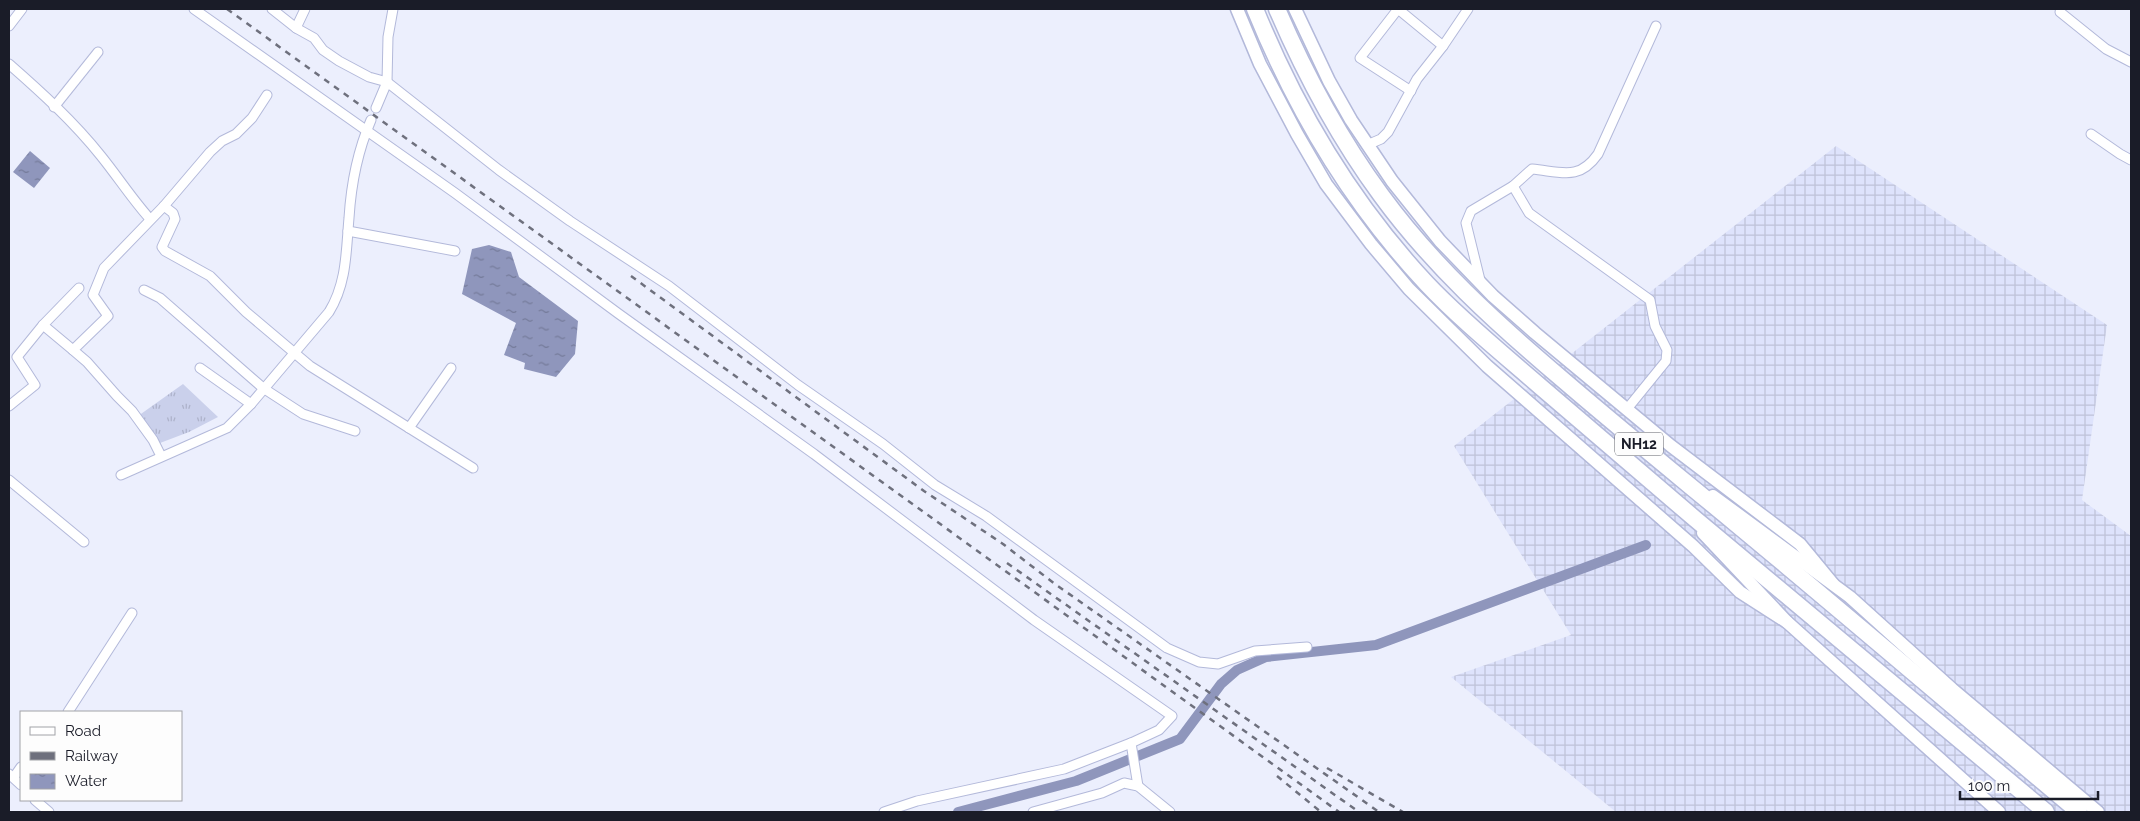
<svg xmlns="http://www.w3.org/2000/svg" width="2140" height="821" font-family="Raleway,sans-serif">
<style>
.industrial{fill:url(#industrial-grid)}
.park{fill:url(#park-tufts)}
.water{fill:url(#water-ripples)}
.lines{fill:none;stroke-linecap:round;stroke-linejoin:round}
.canal{stroke:#8f96bc;stroke-width:10}
.street-casing{stroke:#b3b9da;stroke-width:11}
.secondary-casing{stroke:#b3b9da;stroke-width:15}
.highway-casing{stroke:#b3b9da;stroke-width:19}
.street{stroke:#fff;stroke-width:9}
.secondary{stroke:#fff;stroke-width:12}
.highway{stroke:#fff;stroke-width:16}
.rail{stroke:#6e707d;stroke-width:2.5;stroke-dasharray:6 6;stroke-linecap:butt}
.labels{text-anchor:middle;dominant-baseline:central;stroke-width:5;stroke-linejoin:round;paint-order:stroke}
.shield{fill:#fdfdfd;stroke:#5e6068;stroke-width:1}
.shield-label{font-size:14px;font-weight:bold;fill:#1a1c28}
</style>
<defs>
<pattern id="industrial-grid" width="8" height="8" patternUnits="userSpaceOnUse" patternTransform="scale(1.25)"><rect width="8" height="8" fill="#dee3fc"/><path d="M0 4h8M4 0v8" fill="none" stroke="#bec2d8"/></pattern>
<pattern id="park-tufts" width="24" height="20" patternUnits="userSpaceOnUse" patternTransform="scale(1.25)"><rect width="24" height="20" fill="#cad0eb"/><path d="M3 7l-1-3M5 7V3M7 7l1-3M15 17l-1-3M17 17v-4M19 17l1-3" fill="none" stroke="#adb2ca"/></pattern>
<pattern id="water-ripples" width="26" height="14" patternUnits="userSpaceOnUse" patternTransform="scale(1.25)"><rect width="26" height="14" fill="#8f96bc"/><path d="M2 4q2-2 4 0t4 0M15 11q2-2 4 0t4 0" fill="none" stroke="#747a99"/></pattern>
</defs>
<rect width="100%" height="100%" fill="#eceffd"/>
<polygon class="industrial" points="1836,146 2107,325 2082,500 2131,536 2131,812 1616,812 1451,677 1571,635 1454,446"/>
<polygon class="park" points="183,384 218,417 189,432 160,443 138,416"/>
<g class="water">
<polygon points="30,151 50,168 34,188 13,172"/>
<polygon points="489,245 511,252 519,277 578,321 575,354 556,377 524,369 525,363 504,355 516,323 462,294 472,249"/>
</g>
<g class="lines">
<polyline class="canal" points="958,812 1076,781 1180,739 1221,684 1237,670 1266,657 1376,645 1646,545"/>
<g class="street-casing">
<g id="street">
<polyline points="194,9 455,193 619,314 814,454 1034,620 1172,716 1159,730 1131,743 1064,769 917,801 884,812"/>
<polyline points="272,9 296,28 314,38 323,50 339,61 369,77 387,82 388,37 393,9"/>
<polyline points="1398,9 1360,58 1411,91"/>
<polyline points="1398,9 1443,46"/>
<polyline points="2060,12 2106,49 2131,62"/>
<polyline points="9,26 22,9"/>
<polyline points="296,28 305,9"/>
<path d="M9,64C41,92 74,122 101,156C118,177 132,199 150,219"/>
<polyline points="54,107 98,52"/>
<polyline points="376,108 387,82 499,170 570,221 669,286 798,385 883,444 935,485 986,516 1167,648 1199,662 1218,664 1255,651 1307,647"/>
<polyline points="2091,134 2120,154 2131,160"/>
<polyline points="1367,145 1381,139 1388,132 1417,79 1443,46 1468,9"/>
<polyline points="1513,186 1529,213 1650,300 1655,326 1667,350 1666,361 1627,409"/>
<polyline points="164,206 173,213 175,219 162,247 165,251 210,276 246,312 310,366 473,468"/>
<polyline points="348,231 455,251"/>
<path d="M1480,280L1466,223L1471,211L1513,186L1532,169C1562,172 1579,181 1598,154L1656,26"/>
<polyline points="144,290 160,298 263,388 303,414 355,431"/>
<polyline points="43,325 73,350"/>
<polyline points="200,368 251,404"/>
<polyline points="9,406 35,385 17,357 43,325 79,288"/>
<polyline points="409,428 451,368"/>
<polyline points="161,456 153,440 132,411 117,396 87,362 73,350 108,316 93,295 104,268 164,206 210,152 222,141 236,134 252,118 267,95"/>
<path d="M121,475L227,428L251,404L329,312C347,283 346,251 349,218C351,186 358,150 371,120"/>
<polyline points="9,480 84,542"/>
<polyline points="68,712 132,613"/>
<polyline points="1131,743 1138,786"/>
<polyline points="9,774 21,785"/>
<polyline points="14,777 21,767"/>
<polyline points="35,800 49,812"/>
<polyline points="1033,812 1102,793 1124,783 1138,786 1170,812"/>
</g>
</g>
<g class="secondary-casing">
<g id="secondary">
<polyline points="1237,9 1260,64 1297,134 1326,184 1371,244 1409,289 1487,366 1693,546 1740,592 1787,622"/>
<polyline points="1295,9 1329,81 1351,120 1392,181 1440,241 1493,296 1535,333 1671,446 1800,544 1833,584"/>
<polyline points="1713,496 1850,597 1952,689 2098,812"/>
<polyline points="1703,533 1787,622 1999,812"/>
</g>
</g>
<g class="highway-casing">
<g id="highway">
<path d="M1255,9C1296,110 1352,204 1427,284C1462,321 1503,354 1542,388C1593,431 1643,475 1694,518C1812,616 1929,714 2046,812"/>
<path d="M1277,9C1305,74 1339,138 1381,195C1432,265 1496,323 1562,379C1619,428 1677,475 1735,523C1850,618 1964,716 2079,812"/>
</g>
</g>
<use href="#street" class="street"/>
<use href="#secondary" class="secondary"/>
<use href="#highway" class="highway"/>
<g class="rail">
<polyline points="227,9 1339,812"/>
<polyline points="631,276 924,491 1003,544 1055,584 1379,812"/>
<polyline points="1007,563 1359,812"/>
<polyline points="1327,768 1403,812"/>
<polyline points="1277,776 1321,812"/>
</g>
</g>
<g class="labels">
<rect class="shield" x="1615" y="432.5" width="48" height="23" rx="4"/>
<g class="shield-label">
<text x="1639" y="444">NH12</text>
</g>
</g>
<rect width="2140" height="821" fill="none" stroke="#1a1c28" stroke-width="20"/>
<rect x="20" y="711" width="162" height="90" fill="#fdfdfd" stroke="#a2a3a8"/>
<rect x="30" y="727" width="25" height="8" fill="#ffffff" stroke="#a2a3a8"/>
<text x="65" y="736" font-size="15" fill="#1a1c28">Road</text>
<rect x="30" y="752" width="25" height="8" fill="#6e707d" stroke="#a2a3a8"/>
<text x="65" y="761" font-size="15" fill="#1a1c28">Railway</text>
<rect x="30" y="774" width="25" height="15" fill="url(#water-ripples)" stroke="#a2a3a8"/>
<text x="65" y="786" font-size="15" fill="#1a1c28">Water</text>
<path d="M1960 791v8h138v-8" fill="none" stroke="#1a1c28" stroke-width="2.5"/>
<text x="1968" y="791" font-size="15" fill="#1a1c28" stroke="#fdfdfd" stroke-width="4" paint-order="stroke">100 m</text>
</svg>
